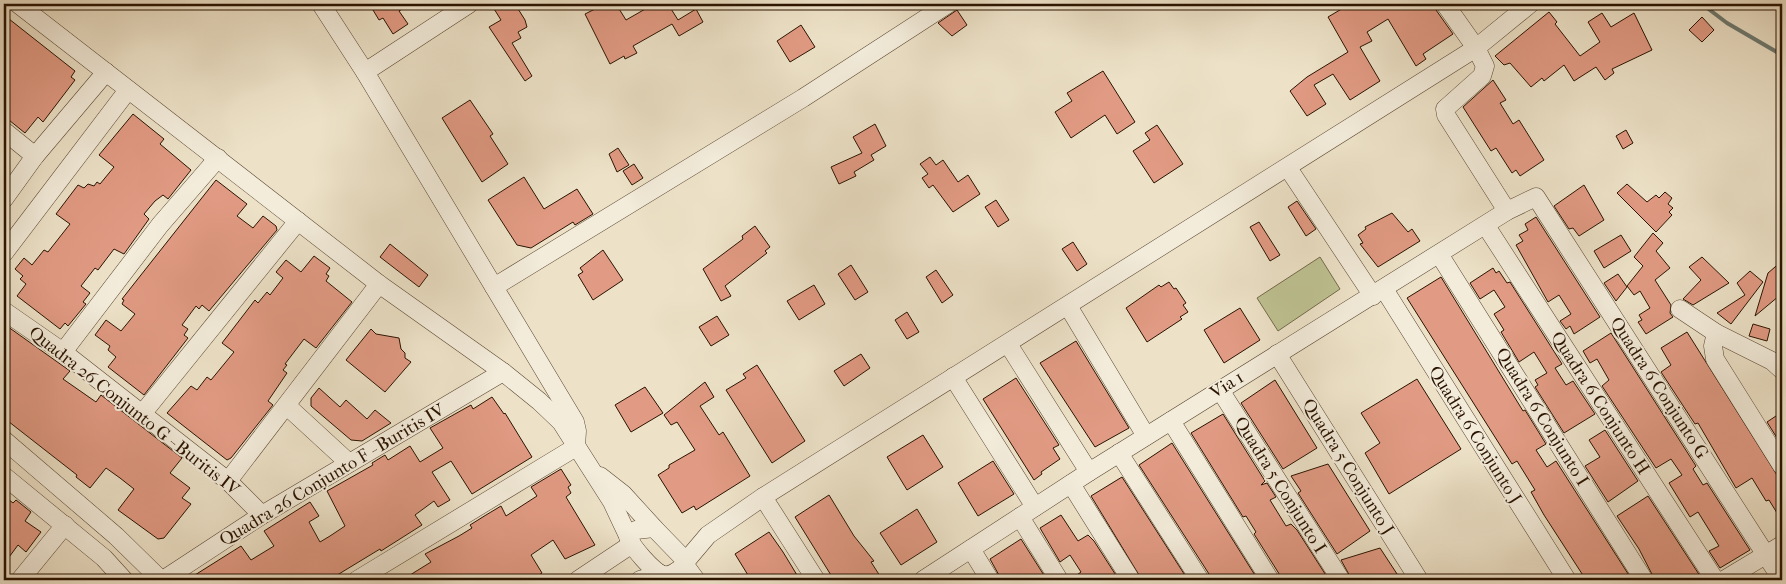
<svg xmlns="http://www.w3.org/2000/svg" width="1786" height="584" font-family="'IM FELL French Canon',serif">
<style>
.green{fill:#bec292;stroke:#746a49}
.lines{fill:none;stroke-linecap:round;stroke-linejoin:round}
.stream{stroke:#6d7970;stroke-width:4}
.building{fill:#e19a83;stroke:#2a1300}
.minor-casing{stroke:#5b4732;stroke-width:19}
.minor{stroke:#f3ecdb;stroke-width:18}
.labels{text-anchor:middle;dominant-baseline:central;stroke-width:4;stroke-linejoin:round;paint-order:stroke}
.street-label{font-size:18px;fill:#2a1300;stroke:#f3ecdb}
</style>
<rect width="100%" height="100%" fill="#ede2c8"/>
<filter id="stains"><feTurbulence type="fractalNoise" baseFrequency=".004" numOctaves="4"/><feColorMatrix values="0 0 0 0 .2 0 0 0 0 .09 0 0 0 0 .02 0 0 0 .5 -.17"/></filter>
<radialGradient id="worn" r=".72"><stop offset=".6" stop-color="#630" stop-opacity="0"/><stop offset="1" stop-color="#630" stop-opacity=".3"/></radialGradient>
<polygon class="green" points="1320,257 1340,289 1278,331 1257,298"/>
<g class="lines">
<polyline class="stream" points="1702,4 1727,23 1782,55"/>
</g>
<g class="building">
<polygon points="384,4 410,4 399,11 408,24 393,34 383,18 379,20 373,10"/>
<polygon points="491,4 515,4 525,20 527,27 518,32 521,38 512,43 532,76 525,81 489,27 501,20"/>
<polygon points="605,4 616,4 626,20 654,4 668,4 678,20 696,9 703,22 679,36 672,24 633,46 637,53 625,59 624,56 610,64 585,14"/>
<polygon points="1350,4 1435,4 1436,10 1453,34 1423,54 1426,59 1416,66 1388,19 1367,32 1372,41 1360,47 1380,81 1350,100 1333,74 1314,85 1326,104 1307,116 1290,91 1307,77 1348,52 1328,17"/>
<polygon points="957,10 967,25 952,36 938,23"/>
<polygon points="1549,12 1557,22 1555,24 1580,56 1600,42 1588,22 1602,13 1611,27 1634,13 1652,50 1612,69 1614,73 1605,80 1596,67 1574,81 1564,65 1544,81 1542,78 1531,87 1510,63 1504,65 1495,56"/>
<polygon points="4,15 75,71 71,77 75,80 43,122 38,117 25,133 4,116"/>
<polygon points="1702,17 1714,30 1702,42 1689,30"/>
<polygon points="801,25 815,47 790,62 777,41"/>
<polygon points="1103,71 1135,122 1117,134 1105,115 1071,138 1055,112 1072,101 1067,93"/>
<polygon points="1493,80 1506,100 1500,103 1513,124 1519,120 1544,160 1520,176 1516,170 1512,173 1496,148 1491,151 1463,107"/>
<polygon points="470,100 493,134 490,136 508,164 482,182 442,118"/>
<polygon points="133,114 164,139 160,144 191,170 168,199 163,195 155,201 144,214 149,219 124,254 114,249 98,270 95,268 81,286 90,293 83,302 86,304 68,326 65,323 60,329 17,296 26,284 20,279 23,276 15,269 24,258 32,265 44,250 48,252 70,224 56,214 78,185 84,188 88,184 94,186 97,182 100,184 114,167 99,155"/>
<polygon points="875,124 886,146 871,155 874,160 854,172 856,176 839,184 831,167 862,153 853,137"/>
<polygon points="1157,125 1183,164 1154,183 1133,151 1150,140 1145,133"/>
<polygon points="1626,130 1633,143 1623,149 1616,136"/>
<polygon points="618,148 629,165 617,172 609,154"/>
<polygon points="930,157 936,165 943,160 958,182 968,175 980,194 953,212 933,185 929,188 922,178 928,174 920,164"/>
<polygon points="634,164 643,178 632,185 623,171"/>
<polygon points="524,177 544,209 577,189 593,214 575,225 573,222 531,248 517,245 488,200"/>
<polygon points="216,180 247,204 237,216 253,228 263,216 276,226 277,230 209,311 202,305 199,309 196,306 182,325 188,329 184,335 188,338 144,395 108,367 116,357 108,350 110,346 95,335 106,320 121,331 135,314 122,304 124,300 122,299"/>
<polygon points="1627,184 1647,202 1656,195 1659,198 1665,192 1672,198 1668,204 1673,208 1669,212 1672,215 1656,232 1617,193"/>
<polygon points="1584,185 1604,220 1579,236 1573,228 1569,229 1554,206"/>
<polygon points="996,200 1009,220 998,227 985,207"/>
<polygon points="1297,201 1316,229 1306,236 1288,207"/>
<polygon points="1392,213 1408,232 1412,229 1420,241 1378,267 1360,244 1363,243 1358,235 1366,229 1365,227"/>
<polygon points="1536,217 1600,317 1574,334 1570,326 1566,329 1560,321 1571,314 1559,295 1548,302 1516,245 1523,241 1519,235 1528,230 1525,224"/>
<polygon points="1259,222 1280,255 1270,261 1250,227"/>
<polygon points="755,226 770,247 765,251 767,253 725,286 731,296 721,301 703,269 743,239 742,236"/>
<polygon points="1653,233 1663,243 1656,251 1670,268 1655,280 1671,305 1670,313 1673,317 1646,334 1638,322 1642,320 1639,315 1650,308 1640,291 1634,295 1627,286 1643,266 1634,257"/>
<polygon points="1621,235 1631,251 1604,268 1594,251"/>
<polygon points="1073,242 1087,264 1077,271 1062,249"/>
<polygon points="390,244 428,275 419,287 380,257"/>
<polygon points="603,250 623,280 593,300 578,275 583,272 580,268"/>
<polygon points="314,256 330,268 326,274 329,276 326,281 352,302 316,348 304,339 285,364 287,365 283,370 287,373 268,401 273,405 231,458 227,460 167,413 191,386 197,390 207,377 211,380 234,352 222,343 255,300 258,303 267,292 270,295 283,278 276,272 286,260 301,272"/>
<polygon points="1702,257 1729,283 1693,305 1683,299 1701,280 1689,267"/>
<polygon points="1782,261 1782,285 1777,290 1779,296 1755,316 1768,273"/>
<polygon points="851,265 868,292 855,300 838,274"/>
<polygon points="1493,268 1496,273 1499,271 1507,283 1510,282 1562,364 1555,368 1566,385 1573,381 1595,414 1564,433 1535,387 1538,385 1535,380 1547,373 1534,352 1519,362 1501,332 1504,330 1494,314 1505,307 1494,290 1480,299 1470,283"/>
<polygon points="936,270 953,295 942,303 926,277"/>
<polygon points="1750,271 1763,282 1731,324 1717,313 1745,295 1737,283"/>
<polygon points="1618,274 1627,287 1616,301 1604,283"/>
<polygon points="1441,277 1523,411 1525,410 1546,444 1536,450 1547,467 1556,461 1632,580 1586,580 1544,515 1531,492 1535,490 1517,461 1512,464 1407,298"/>
<polygon points="1169,282 1174,289 1176,288 1186,303 1183,305 1188,312 1180,317 1182,319 1147,342 1126,308 1159,285 1161,287"/>
<polygon points="814,285 825,304 799,320 787,301"/>
<polygon points="1240,308 1260,340 1224,363 1204,330"/>
<polygon points="907,312 919,332 907,339 895,320"/>
<polygon points="717,316 729,335 711,346 699,327"/>
<polygon points="4,324 70,371 63,379 96,402 101,395 182,458 170,473 190,488 182,498 191,504 164,538 158,539 118,510 134,489 120,478 106,468 90,488 76,477 77,475 4,418"/>
<polygon points="1753,324 1770,329 1767,341 1749,336"/>
<polygon points="371,329 376,334 399,338 401,349 405,353 405,358 411,362 385,392 346,360"/>
<polygon points="1687,332 1782,483 1782,521 1769,500 1766,501 1752,478 1736,488 1698,423 1695,424 1661,372 1671,365 1661,348"/>
<polygon points="1611,333 1696,466 1693,469 1703,485 1707,483 1750,550 1720,568 1709,551 1719,546 1698,512 1690,517 1669,483 1682,475 1671,459 1656,468 1602,386 1609,380 1597,359 1590,363 1583,351"/>
<polygon points="1076,341 1129,428 1095,447 1040,363"/>
<polygon points="861,354 870,368 844,386 834,371"/>
<polygon points="757,365 805,441 772,463 726,390 746,378 743,374"/>
<polygon points="1016,378 1059,445 1053,448 1060,459 1041,472 1042,474 1034,480 983,399"/>
<polygon points="1417,379 1461,449 1389,494 1365,453 1380,443 1361,413"/>
<polygon points="1275,380 1317,448 1283,469 1241,403"/>
<polygon points="705,382 714,397 700,406 719,435 723,432 750,476 696,510 694,506 682,513 658,475 669,468 669,465 695,450 677,422 671,425 664,415"/>
<polygon points="645,387 663,413 631,432 615,405"/>
<polygon points="319,388 340,407 346,400 367,419 375,410 391,423 362,441 351,440 311,406 311,398"/>
<polygon points="492,397 504,414 505,413 532,457 472,494 451,461 432,472 450,500 438,507 434,501 415,515 422,525 381,551 380,549 329,580 187,580 241,546 251,560 274,546 264,531 310,502 319,516 309,522 320,542 330,536 345,526 327,491 373,465 372,463 385,455 388,460 410,446 420,462 443,448 430,428 471,405 473,409"/>
<polygon points="1782,412 1782,435 1777,438 1767,422"/>
<polygon points="1223,414 1265,481 1261,485 1267,483 1276,497 1270,500 1286,526 1291,524 1297,530 1329,580 1283,580 1254,534 1256,532 1246,516 1243,517 1191,433"/>
<polygon points="1605,430 1638,481 1608,502 1585,466 1600,457 1589,440"/>
<polygon points="923,435 943,467 907,490 887,457"/>
<polygon points="1172,443 1258,580 1211,580 1209,574 1139,465"/>
<polygon points="993,461 1014,494 978,516 958,483"/>
<polygon points="1328,464 1370,531 1337,554 1298,493 1301,491 1291,476"/>
<polygon points="561,469 571,485 568,487 571,493 566,497 595,545 565,559 553,540 531,555 542,573 531,580 402,580 431,562 425,554 459,536 472,528 470,525 486,515 501,506 506,516 537,496 531,487"/>
<polygon points="1122,477 1188,580 1142,580 1091,496"/>
<polygon points="829,495 854,536 874,561 871,562 880,576 873,580 834,580 795,517"/>
<polygon points="4,496 13,503 16,500 31,512 25,521 41,532 26,552 18,545 4,564"/>
<polygon points="1648,496 1702,579 1655,580 1639,549 1617,516"/>
<polygon points="917,509 937,542 901,565 880,533"/>
<polygon points="1061,515 1078,541 1088,535 1094,541 1119,580 1070,580 1081,572 1070,555 1060,562 1040,528"/>
<polygon points="769,532 783,552 800,580 751,580 735,554"/>
<polygon points="1021,539 1047,580 1002,580 1000,577 990,559"/>
<polygon points="1380,548 1401,580 1352,580 1341,560"/>
</g>
<g class="lines">
<g class="minor-casing">
<g id="minor">
<polyline points="18,4 379,284 503,372 539,401 561,422 612,502 628,536"/>
<polyline points="321,4 365,72 575,422 577,431 576,447 357,580"/>
<polyline points="1445,4 1476,48 1485,66 1482,76 1445,109 1446,115 1507,211"/>
<polyline points="365,72 469,4"/>
<polyline points="4,131 35,156"/>
<polyline points="1288,168 1373,296"/>
<polyline points="4,199 35,156 106,72"/>
<polyline points="1486,226 1715,580"/>
<polyline points="4,253 128,90"/>
<polyline points="1439,254 1644,580"/>
<polyline points="494,287 803,98 948,4"/>
<polyline points="1384,289 1567,580"/>
<polyline points="1068,306 1146,436"/>
<polyline points="1680,309 1716,333 1772,361 1782,370"/>
<polyline points="4,311 63,352 228,481 262,515"/>
<polyline points="1716,333 1713,346 1715,359 1782,466"/>
<polyline points="1008,344 1089,472"/>
<polyline points="63,352 160,225 218,158"/>
<polyline points="1277,354 1419,580"/>
<polyline points="953,377 1035,507"/>
<polyline points="1220,390 1341,580"/>
<polyline points="287,406 349,463"/>
<polyline points="142,414 298,221"/>
<polyline points="1171,421 1270,580"/>
<polyline points="4,440 116,536 161,580"/>
<polyline points="1119,453 1200,580"/>
<polyline points="4,476 104,558 124,580"/>
<polyline points="600,476 623,494 654,528"/>
<polyline points="228,481 379,284"/>
<polyline points="1071,484 1131,580"/>
<polyline points="763,497 816,580"/>
<polyline points="1020,517 1059,580"/>
<path d="M654,528L686,561L685,565C680,569 671,577 663,575C654,573 630,545 628,536L636,530Z"/>
<polyline points="971,549 990,580"/>
<polyline points="686,561 708,535 763,497 1476,48 1530,4"/>
<polyline points="685,565 696,580"/>
<polyline points="20,580 65,525"/>
<polyline points="163,580 262,515 503,372"/>
<polyline points="578,580 632,544"/>
<polyline points="640,580 661,574"/>
<polyline points="923,580 1089,472 1507,211 1536,197 1782,580"/>
<polyline points="1724,580 1782,545"/>
</g>
</g>
<use href="#minor" class="minor"/>
</g>
<g class="labels">
<g class="street-label">
<text transform="translate(1227 385) rotate(-32)">Via 1</text>
<text transform="translate(1659 388) rotate(57)">Quadra 6 Conjunto G</text>
<text transform="translate(1600 403) rotate(57)">Quadra 6 Conjunto H</text>
<text transform="translate(134 411) rotate(38)">Quadra 26 Conjunto G - Buritis IV</text>
<text transform="translate(1542 417) rotate(58)">Quadra 6 Conjunto I</text>
<text transform="translate(1475 435) rotate(58)">Quadra 6 Conjunto J</text>
<text transform="translate(1348 467) rotate(58)">Quadra 5 Conjunto J</text>
<text transform="translate(332 475) rotate(-31)">Quadra 26 Conjunto F - Buritis IV</text>
<text transform="translate(1280 485) rotate(58)">Quadra 5 Conjunto I</text>
</g>
</g>
<rect width="1786" height="584" fill="none" stroke="#ede2c8" stroke-width="20"/>
<rect x="5" y="5" width="1776" height="574" fill="none" stroke="#2a1300" stroke-width="2.5"/>
<rect x="10" y="10" width="1766" height="564" fill="none" stroke="#2a1300"/>
<rect width="100%" height="100%" filter="url(#stains)"/>
<rect width="100%" height="100%" fill="url(#worn)"/>
</svg>
